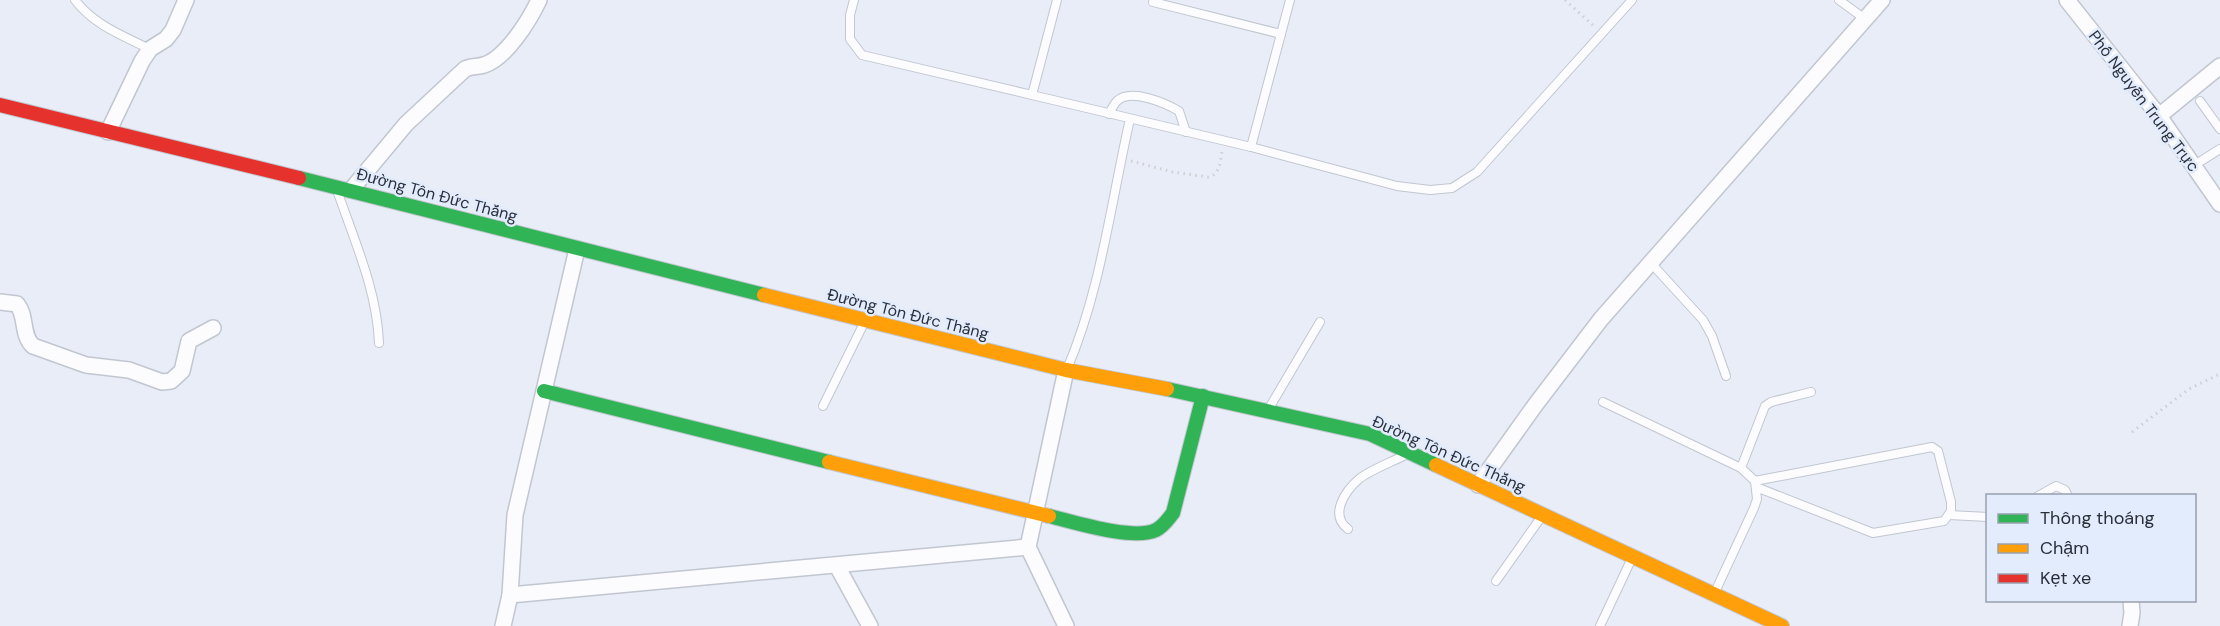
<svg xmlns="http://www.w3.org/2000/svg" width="2220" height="626" font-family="'DM Sans',sans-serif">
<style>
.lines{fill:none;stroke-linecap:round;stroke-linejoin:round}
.lane-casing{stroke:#c1c6d0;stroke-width:10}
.street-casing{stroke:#c1c6d0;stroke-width:18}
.fast-casing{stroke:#c1c6d0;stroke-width:16}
.slow-casing{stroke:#c1c6d0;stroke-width:16}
.jam-casing{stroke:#c1c6d0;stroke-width:16}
.path{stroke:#cecfd2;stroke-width:3;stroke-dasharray:1.5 4.5;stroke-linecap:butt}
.lane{stroke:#fcfcfe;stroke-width:8}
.street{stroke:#fcfcfe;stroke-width:15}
.fast{stroke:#30b455;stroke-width:14}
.slow{stroke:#ff9f0a;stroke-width:14}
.jam{stroke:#e5322d;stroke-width:14}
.labels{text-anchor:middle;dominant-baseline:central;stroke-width:5;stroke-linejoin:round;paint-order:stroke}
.street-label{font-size:16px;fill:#2a2f3a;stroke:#e2ecfd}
</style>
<rect width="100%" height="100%" fill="#e8edf7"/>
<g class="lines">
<g class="lane-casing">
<g id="lane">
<path d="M75,0C94,25 123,36 150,49"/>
<polyline points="854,0 850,15 850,39 862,55 1032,95"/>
<polyline points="1057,0 1032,95 1251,147 1397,186 1430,190 1452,188 1477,172 1632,0"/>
<polyline points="1839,0 1865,19"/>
<polyline points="1153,2 1281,34"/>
<polyline points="2200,101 2220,129"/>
<path d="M1109,114C1111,110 1114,104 1117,101C1131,88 1165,103 1179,111L1186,132"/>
<polyline points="1251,147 1290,0"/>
<polyline points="2193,166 2220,149"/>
<path d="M337,190C354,240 377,290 379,343"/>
<polyline points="1650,262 1703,320 1712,336 1726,376"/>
<path d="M1067,369C1101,290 1111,202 1130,119"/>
<polyline points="1603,402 1741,468 1755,481 1757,499 1754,508 1715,592"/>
<polyline points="823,406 865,321"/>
<polyline points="1268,410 1320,322"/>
<polyline points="1741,468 1765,406 1771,402 1811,392"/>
<polyline points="1755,481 1932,447 1938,451 1951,502 1951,511 1944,521 1873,533 1756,487"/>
<polyline points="2038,496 2056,486 2065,490 2068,496"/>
<polyline points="1949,515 1988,517"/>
<path d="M1348,529C1329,515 1345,491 1359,479C1370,470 1392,462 1405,455"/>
<polyline points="1496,581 1542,516"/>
<polyline points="1600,626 1632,558"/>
</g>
</g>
<g class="street-casing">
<g id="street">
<polyline points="2067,0 2159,116 2220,204"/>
<polyline points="2159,116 2220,66"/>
<polyline points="108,132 142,61 150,49 166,39 173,30 186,0"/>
<path d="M351,190L406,124L465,69C471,66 477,67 484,65C506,58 529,21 539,0"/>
<path d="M0,302L17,304C27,316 21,335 33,346L86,365L129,370L162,382L171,381L182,371L189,341L213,328"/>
<polyline points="1478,485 1536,404 1601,319 1882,0"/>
<polyline points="837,566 870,626"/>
<polyline points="510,595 1028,547"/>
<polyline points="503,626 510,595 515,515 577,249"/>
<polyline points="1066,626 1028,547 1066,370"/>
<polyline points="2130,626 2132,613 2131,600"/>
</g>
</g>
<g class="fast-casing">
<g id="fast">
<polyline points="299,178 764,295"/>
<polyline points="1167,389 1370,434 1436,465"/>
<polyline points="544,391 829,462"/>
<path d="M1049,516C1074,522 1133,541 1156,530C1164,526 1168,519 1173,513L1203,396"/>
</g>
</g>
<g class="slow-casing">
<g id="slow">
<polyline points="764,295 1066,370 1167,389"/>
<polyline points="829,462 1049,516"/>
<polyline points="1436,465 1782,626"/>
</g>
</g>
<g class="jam-casing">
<polyline id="jam" points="0,105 299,178"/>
</g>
<g class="path">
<polyline points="1565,0 1594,26"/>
<path d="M1131,161L1173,172L1208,177C1220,175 1220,162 1222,152"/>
<polyline points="2132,432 2189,389 2220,374"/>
</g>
<use href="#lane" class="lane"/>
<use href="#street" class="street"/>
<use href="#fast" class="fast"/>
<use href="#slow" class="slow"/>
<use href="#jam" class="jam"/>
</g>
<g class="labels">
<g class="street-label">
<text transform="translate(2144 101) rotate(53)">Phố Nguyễn Trung Trực</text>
<text transform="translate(437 195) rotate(15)">Đường Tôn Đức Thắng</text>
<text transform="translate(908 314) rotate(14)">Đường Tôn Đức Thắng</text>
<text transform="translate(1449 454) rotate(24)">Đường Tôn Đức Thắng</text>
</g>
</g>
<rect x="1986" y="494" width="210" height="108" fill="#e2ecfd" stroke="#98a0af" stroke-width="1.5"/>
<rect x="1998" y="514" width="30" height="9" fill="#30b455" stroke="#98a0af" stroke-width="1.5"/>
<text x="2040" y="524" font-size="18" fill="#2a2f3a">Thông thoáng</text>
<rect x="1998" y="544" width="30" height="9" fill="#ff9f0a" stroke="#98a0af" stroke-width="1.5"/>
<text x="2040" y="554" font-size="18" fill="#2a2f3a">Chậm</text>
<rect x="1998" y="574" width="30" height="9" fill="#e5322d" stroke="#98a0af" stroke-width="1.5"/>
<text x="2040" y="584" font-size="18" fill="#2a2f3a">Kẹt xe</text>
</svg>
